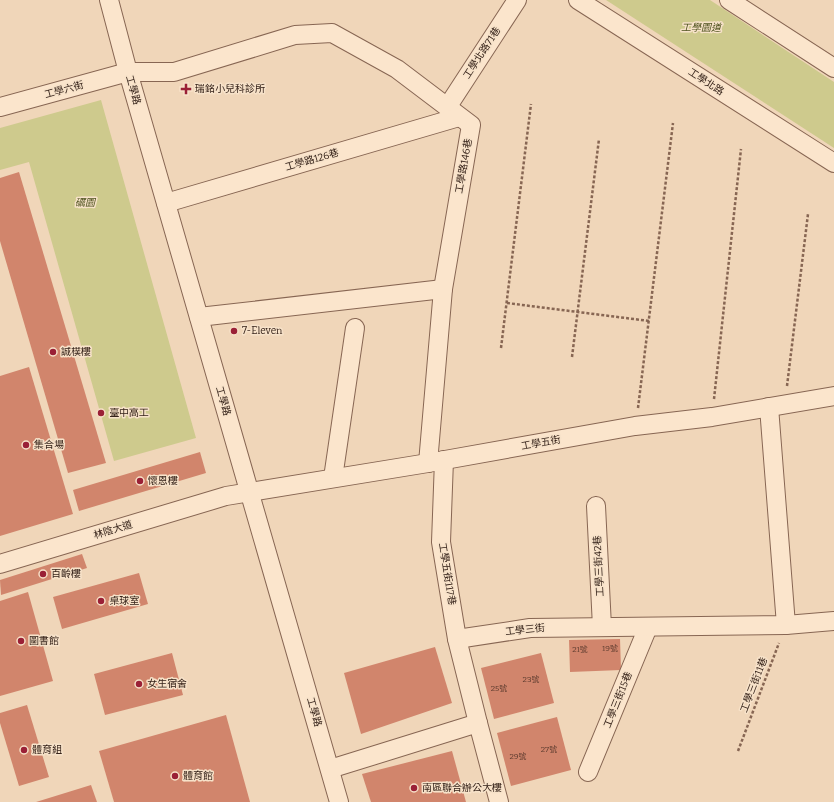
<svg xmlns="http://www.w3.org/2000/svg" width="834" height="802" font-family="Bitter,'Noto Sans TC',serif">
<style>
.green{fill:#ceca8d}
.building{fill:#d1856c}
.lines{fill:none;stroke-linecap:round;stroke-linejoin:round}
.minor-casing{stroke:#876653;stroke-width:20}
.path{stroke:#876653;stroke-width:2.5;stroke-dasharray:3 2;stroke-linecap:butt}
.minor{stroke:#fbe5cc;stroke-width:18}
.poi-dot{fill:#9a2036;stroke:#f7e2c9;stroke-width:1.5}
.labels{text-anchor:middle;dominant-baseline:central;stroke-width:3;stroke-linejoin:round;paint-order:stroke}
.number-label{font-size:8px;fill:#5c3b2e}
.park-label{font-size:10px;font-style:italic;fill:#4f531f;stroke:#f7e2c9}
.street-label{font-size:10px;fill:#352219;stroke:#f7e2c9}
.poi-label{font-size:10px;fill:#352219;stroke:#f7e2c9;text-anchor:start}
</style>
<rect width="100%" height="100%" fill="#f0d6b9"/>
<g class="green">
<polygon points="606,0 710,0 834,82 834,148"/>
<polygon points="101,100 196,438 114,461 29,162 0,170 0,128"/>
</g>
<g class="building">
<polygon points="19,172 106,463 68,473 0,241 0,178"/>
<polygon points="29,367 73,514 0,536 0,376"/>
<polygon points="200,452 206,473 79,511 73,490"/>
<polygon points="82,554 87,568 1,595 0,580"/>
<polygon points="139,573 148,604 62,629 53,597"/>
<polygon points="28,592 53,681 0,696 0,601"/>
<polygon points="620,639 621,670 570,672 569,640"/>
<polygon points="435,647 452,703 361,734 344,673"/>
<polygon points="172,653 183,695 105,715 94,674"/>
<polygon points="541,653 554,703 494,719 481,668"/>
<polygon points="27,705 49,777 19,786 0,723 0,713"/>
<polygon points="226,715 250,802 114,802 99,751"/>
<polygon points="557,717 571,770 511,786 497,733"/>
<polygon points="452,751 466,802 371,802 362,774"/>
<polygon points="91,785 97,802 36,802"/>
</g>
<g class="lines">
<g class="minor-casing">
<g id="minor">
<polyline points="109,0 128,72 339,802"/>
<polyline points="578,0 834,163"/>
<polyline points="729,0 834,68"/>
<polyline points="448,106 517,0"/>
<polyline points="0,107 128,72 174,72 295,35 332,33 397,69 471,125 443,289 428,463"/>
<polyline points="166,203 459,117"/>
<polyline points="199,317 443,289"/>
<polyline points="769,407 786,625"/>
<polyline points="444,460 441,542 457,639"/>
<polyline points="333,478 355,328"/>
<polyline points="596,506 602,627"/>
<polyline points="0,564 226,496 428,463 635,426 712,417 834,396"/>
<polyline points="330,769 478,723"/>
<polyline points="588,772 648,627"/>
<polyline points="499,802 478,723 457,639 530,628 786,625 834,621"/>
</g>
</g>
<g class="path">
<polyline points="507,303 649,321"/>
<polyline points="501,348 531,104"/>
<polyline points="572,357 599,139"/>
<polyline points="787,386 808,214"/>
<polyline points="714,399 741,149"/>
<polyline points="638,408 673,123"/>
<polyline points="738,751 779,643"/>
</g>
<use href="#minor" class="minor"/>
</g>
<g class="poi-dot">
<path d="M184 83h4v4h4v4h-4v4h-4v-4h-4v-4h4z"/>
<circle cx="234" cy="331" r="4"/>
<circle cx="53" cy="352" r="4"/>
<circle cx="101" cy="413" r="4"/>
<circle cx="26" cy="445" r="4"/>
<circle cx="140" cy="481" r="4"/>
<circle cx="43" cy="574" r="4"/>
<circle cx="101" cy="601" r="4"/>
<circle cx="21" cy="641" r="4"/>
<circle cx="139" cy="684" r="4"/>
<circle cx="24" cy="750" r="4"/>
<circle cx="175" cy="776" r="4"/>
<circle cx="414" cy="788" r="4"/>
</g>
<g class="labels">
<g class="number-label">
<text x="610" y="648">19號</text>
<text x="580" y="649">21號</text>
<text x="531" y="679">23號</text>
<text x="499" y="688">25號</text>
<text x="549" y="749">27號</text>
<text x="518" y="756">29號</text>
</g>
<g class="park-label">
<text x="701" y="28">工學園道</text>
<text x="85" y="203">礪園</text>
</g>
<g class="street-label">
<text transform="translate(482 53) rotate(-57)">工學北路71巷</text>
<text transform="translate(706 82) rotate(33)">工學北路</text>
<text transform="translate(64 90) rotate(-15)">工學六街</text>
<text transform="translate(133 90) rotate(74)">工學路</text>
<text transform="translate(312 160) rotate(-16)">工學路126巷</text>
<text transform="translate(464 166) rotate(-80)">工學路146巷</text>
<text transform="translate(223 401) rotate(74)">工學路</text>
<text transform="translate(541 443) rotate(-10)">工學五街</text>
<text transform="translate(113 530) rotate(-17)">林陰大道</text>
<text transform="translate(599 566) rotate(-93)">工學三街42巷</text>
<text transform="translate(447 574) rotate(81)">工學五街117巷</text>
<text transform="translate(525 630) rotate(-6)">工學三街</text>
<text transform="translate(754 685) rotate(-69)">工學三街11巷</text>
<text transform="translate(618 700) rotate(-68)">工學三街15巷</text>
<text transform="translate(314 712) rotate(74)">工學路</text>
</g>
<g class="poi-label">
<text x="195" y="89">瑞銘小兒科診所</text>
<text x="242" y="331">7-Eleven</text>
<text x="61" y="352">誠樸樓</text>
<text x="109" y="413">臺中高工</text>
<text x="34" y="445">集合場</text>
<text x="148" y="481">懷恩樓</text>
<text x="51" y="574">百齡樓</text>
<text x="109" y="601">桌球室</text>
<text x="29" y="641">圖書館</text>
<text x="147" y="684">女生宿舍</text>
<text x="32" y="750">體育組</text>
<text x="183" y="776">體育館</text>
<text x="422" y="788">南區聯合辦公大樓</text>
</g>
</g>
</svg>
